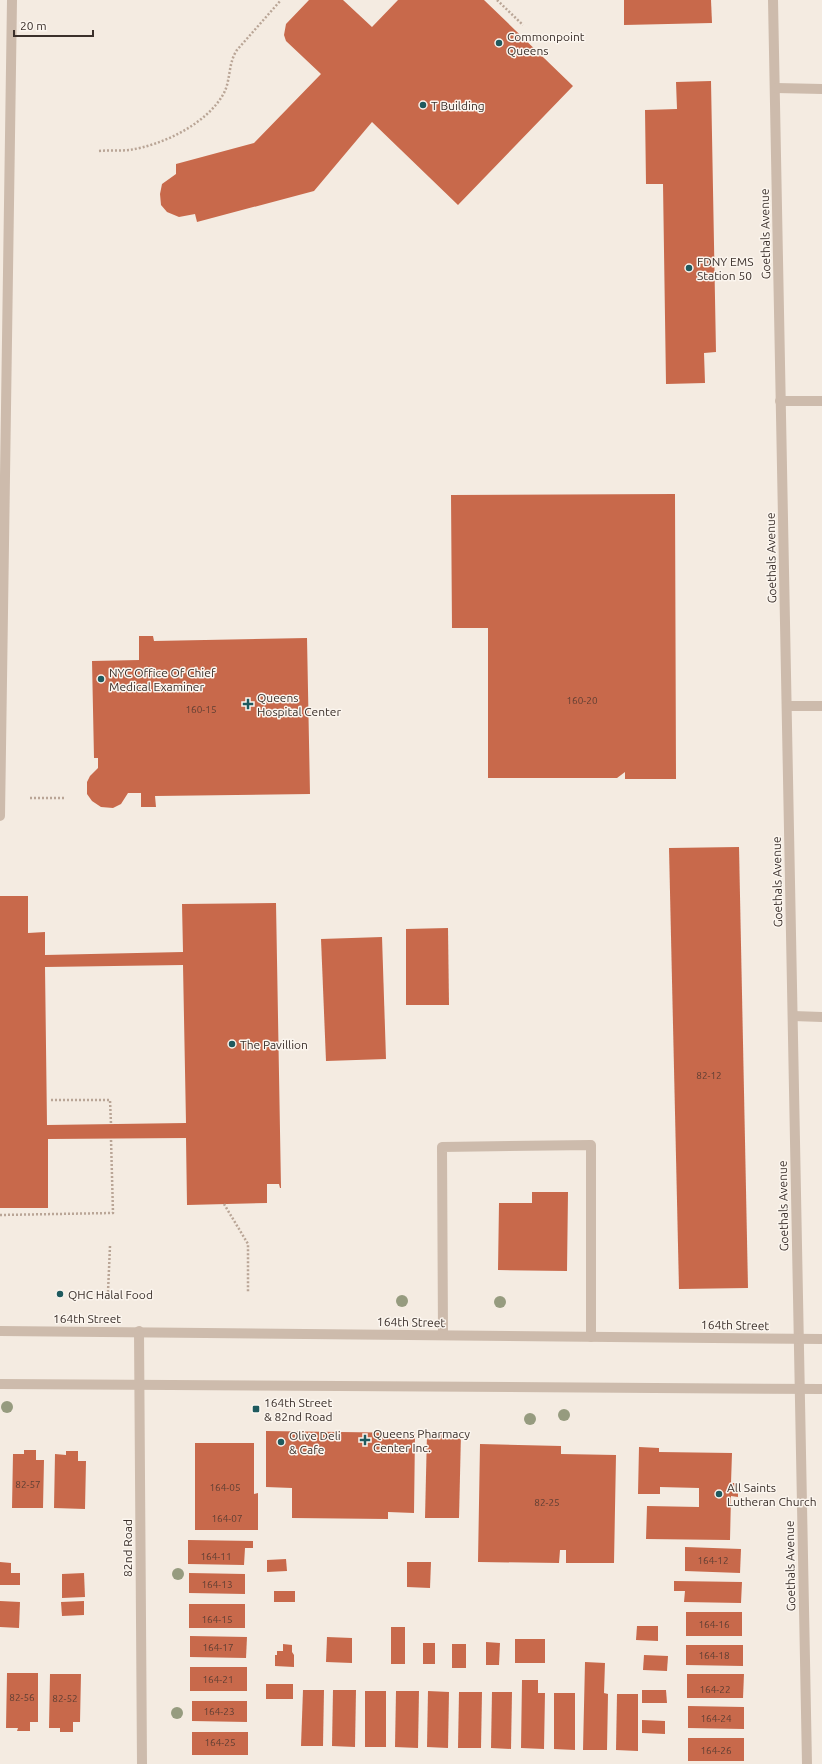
<svg xmlns="http://www.w3.org/2000/svg" width="822" height="1764" font-family="Ubuntu,sans-serif">
<style>
.building{fill:#c8694b;fill-rule:evenodd}
.lines{fill:none;stroke-linecap:round;stroke-linejoin:round}
.path{stroke:#b9a596;stroke-width:2.5;stroke-dasharray:2 2;stroke-linecap:butt}
.minor{stroke:#cdbbac;stroke-width:10}
.tree{fill:#969b7f}
.poi-dot{fill:#1f5a5e;stroke:#fbf5ee;stroke-width:1.5}
.labels{text-anchor:middle;dominant-baseline:central;stroke-width:3;stroke-linejoin:round;paint-order:stroke}
.number-label{font-size:10px;fill:#5e3e33}
.poi-label{font-size:12px;fill:#3b302b;stroke:#fbf5ee;text-anchor:start}
.street-label{font-size:12px;fill:#3b302b;stroke:#fbf5ee}
</style>
<rect width="100%" height="100%" fill="#f4ebe1"/>
<g class="building">
<polygon points="309,0 343,0 372,27 398,0 484,0 573,86 458,205 372,122 314,191 197,222 195,214 179,217 167,212 161,205 160,194 162,184 176,174 176,164 254,143 321,74 286,41 284,35 286,24"/>
<polygon points="624,0 711,0 712,23 624,25"/>
<polygon points="711,81 716,352 704,353 705,383 666,384 663,184 646,184 645,110 677,109 676,82"/>
<polygon points="675,494 676,779 625,779 625,772 617,778 488,778 488,628 452,628 451,495"/>
<polygon points="139,636 153,636 154,641 307,638 310,794 155,796 156,807 141,807 141,793 128,793 121,804 113,808 101,807 92,801 87,794 87,782 90,776 98,768 98,758 94,758 92,661 139,660"/>
<polygon points="739,847 748,1288 679,1289 669,848"/>
<path d="M0,896H28V933L45,932V955L183,952L182,904L276,903L281,1188H280L279,1184H267V1203L187,1205L186,1138L48,1139V1208H0ZM183,965L186,1123L47,1125L45,967Z"/>
<polygon points="448,928 449,1005 406,1005 406,929"/>
<polygon points="382,937 386,1059 326,1061 321,939"/>
<polygon points="532,1192 568,1192 567,1271 498,1270 499,1203 532,1203"/>
<polygon points="266,1431 415,1433 414,1513 388,1512 388,1519 292,1518 292,1488 266,1487"/>
<polygon points="427,1433 461,1433 459,1518 425,1518"/>
<polygon points="195,1443 254,1443 254,1494 258,1493 258,1530 195,1530"/>
<polygon points="480,1444 561,1446 561,1454 616,1455 614,1563 566,1563 566,1550 560,1550 559,1563 478,1562"/>
<polygon points="639,1447 659,1448 659,1452 732,1453 731,1483 738,1483 738,1497 731,1496 730,1540 646,1539 647,1506 699,1507 699,1488 660,1487 660,1494 638,1494"/>
<polygon points="24,1450 36,1450 36,1460 44,1460 43,1508 12,1508 13,1454 24,1454"/>
<polygon points="66,1451 78,1451 78,1461 86,1461 85,1509 54,1508 55,1454 66,1455"/>
<polygon points="188,1540 253,1541 253,1548 245,1548 244,1565 188,1564"/>
<polygon points="685,1547 741,1549 740,1573 685,1571"/>
<polygon points="286,1559 287,1571 267,1572 267,1560"/>
<polygon points="0,1562 11,1563 11,1573 20,1573 20,1585 0,1585"/>
<polygon points="407,1562 431,1562 430,1588 407,1587"/>
<polygon points="84,1573 85,1597 62,1598 62,1574"/>
<polygon points="189,1573 245,1574 245,1594 189,1593"/>
<polygon points="674,1581 742,1582 741,1603 684,1602 685,1591 674,1591"/>
<rect x="274" y="1591" width="21" height="11"/>
<polygon points="0,1601 20,1602 19,1628 0,1627"/>
<polygon points="84,1601 84,1615 62,1616 61,1602"/>
<rect x="189" y="1604" width="56" height="24"/>
<rect x="686" y="1612" width="56" height="24"/>
<polygon points="637,1626 658,1626 658,1641 636,1640"/>
<rect x="391" y="1627" width="14" height="37"/>
<polygon points="190,1636 247,1637 246,1658 190,1657"/>
<polygon points="327,1637 352,1638 352,1663 326,1662"/>
<rect x="515" y="1639" width="30" height="24"/>
<polygon points="486,1642 500,1643 499,1665 486,1665"/>
<rect x="423" y="1643" width="12" height="21"/>
<polygon points="283,1644 292,1645 292,1652 294,1655 294,1667 275,1666 275,1655 277,1655 277,1651 283,1651"/>
<rect x="452" y="1644" width="14" height="24"/>
<polygon points="686,1645 743,1645 743,1666 686,1665"/>
<polygon points="644,1655 668,1656 667,1671 643,1670"/>
<polygon points="585,1662 605,1663 604,1693 608,1694 607,1750 583,1750"/>
<rect x="190" y="1667" width="57" height="24"/>
<polygon points="7,1673 38,1673 38,1722 30,1722 30,1731 17,1731 18,1728 6,1728"/>
<polygon points="50,1674 81,1674 80,1722 73,1722 73,1732 60,1732 60,1728 49,1728"/>
<polygon points="687,1674 744,1674 743,1698 687,1698"/>
<polygon points="522,1680 538,1680 538,1693 545,1693 544,1749 521,1748"/>
<rect x="266" y="1684" width="27" height="15"/>
<polygon points="303,1690 324,1690 323,1746 301,1746"/>
<polygon points="333,1690 356,1690 355,1747 332,1746"/>
<polygon points="642,1690 666,1690 667,1703 642,1703"/>
<rect x="365" y="1691" width="21" height="56"/>
<polygon points="396,1691 419,1691 418,1748 395,1747"/>
<polygon points="428,1691 449,1692 448,1748 427,1747"/>
<polygon points="459,1692 482,1692 481,1748 458,1748"/>
<polygon points="492,1692 512,1692 511,1749 491,1748"/>
<polygon points="554,1693 575,1693 575,1750 554,1749"/>
<polygon points="617,1694 638,1694 638,1751 616,1750"/>
<polygon points="192,1701 247,1701 247,1722 192,1721"/>
<polygon points="688,1706 744,1707 744,1729 688,1728"/>
<polygon points="642,1720 665,1721 665,1734 642,1733"/>
<rect x="192" y="1732" width="56" height="23"/>
<rect x="688" y="1738" width="56" height="23"/>
</g>
<g class="lines">
<g class="path">
<polyline points="497,0 523,25"/>
<path d="M99,151C109,150 119,151 129,150C163,145 207,124 224,93C231,79 228,63 237,50L281,0"/>
<polyline points="30,798 64,798"/>
<polyline points="51,1100 110,1100 111,1124"/>
<polyline points="224,1204 248,1244 248,1293"/>
<polyline points="0,1215 113,1213 111,1139"/>
<polyline points="108,1292 110,1246"/>
</g>
<g class="minor">
<polyline points="773,0 807,1764"/>
<polyline points="776,88 822,89"/>
<polyline points="780,401 822,401"/>
<polyline points="787,706 822,706"/>
<polyline points="0,816 12,0"/>
<polyline points="793,1016 822,1017"/>
<polyline points="0,1331 822,1339"/>
<polyline points="139,1331 142,1764"/>
<polyline points="443,1335 442,1147 591,1145 591,1337"/>
<polyline points="0,1384 822,1389"/>
</g>
</g>
<g class="tree">
<circle cx="402" cy="1301" r="6"/>
<circle cx="500" cy="1302" r="6"/>
<circle cx="7" cy="1407" r="6"/>
<circle cx="564" cy="1415" r="6"/>
<circle cx="530" cy="1419" r="6"/>
<circle cx="178" cy="1574" r="6"/>
<circle cx="177" cy="1713" r="6"/>
</g>
<g class="poi-dot">
<circle cx="499" cy="43" r="4"/>
<circle cx="423" cy="105" r="4"/>
<circle cx="689" cy="268" r="4"/>
<circle cx="101" cy="679" r="4"/>
<path d="M246 698h4v4h4v4h-4v4h-4v-4h-4v-4h4z"/>
<circle cx="232" cy="1044" r="4"/>
<circle cx="60" cy="1294" r="4"/>
<rect x="252" y="1405" width="8" height="8" rx="2"/>
<path d="M363 1434h4v4h4v4h-4v4h-4v-4h-4v-4h4z"/>
<circle cx="281" cy="1442" r="4"/>
<circle cx="719" cy="1494" r="4"/>
</g>
<g class="labels">
<g class="number-label">
<text x="582" y="700">160-20</text>
<text x="201" y="709">160-15</text>
<text x="709" y="1075">82-12</text>
<text x="28" y="1484">82-57</text>
<text x="225" y="1487">164-05</text>
<text x="547" y="1502">82-25</text>
<text x="227" y="1518">164-07</text>
<text x="216" y="1556">164-11</text>
<text x="713" y="1560">164-12</text>
<text x="217" y="1584">164-13</text>
<text x="217" y="1619">164-15</text>
<text x="714" y="1624">164-16</text>
<text x="218" y="1647">164-17</text>
<text x="714" y="1655">164-18</text>
<text x="218" y="1679">164-21</text>
<text x="715" y="1689">164-22</text>
<text x="22" y="1697">82-56</text>
<text x="65" y="1698">82-52</text>
<text x="219" y="1711">164-23</text>
<text x="716" y="1718">164-24</text>
<text x="220" y="1742">164-25</text>
<text x="716" y="1750">164-26</text>
</g>
<g class="poi-label">
<text x="507" y="36">Commonpoint<tspan x="507" dy="14">Queens</tspan></text>
<text x="431" y="105">T Building</text>
<text x="697" y="261">FDNY EMS<tspan x="697" dy="14">Station 50</tspan></text>
<text x="109" y="672">NYC Office Of Chief<tspan x="109" dy="14">Medical Examiner</tspan></text>
<text x="257" y="697">Queens<tspan x="257" dy="14">Hospital Center</tspan></text>
<text x="240" y="1044">The Pavillion</text>
<text x="68" y="1294">QHC Halal Food</text>
<text x="264" y="1402">164th Street<tspan x="264" dy="14">&amp; 82nd Road</tspan></text>
<text x="373" y="1433">Queens Pharmacy<tspan x="373" dy="14">Center Inc.</tspan></text>
<text x="289" y="1435">Olive Deli<tspan x="289" dy="14">&amp; Cafe</tspan></text>
<text x="727" y="1487">All Saints<tspan x="727" dy="14">Lutheran Church</tspan></text>
</g>
<g class="street-label">
<text transform="translate(765 234) rotate(-91)">Goethals Avenue</text>
<text transform="translate(771 558) rotate(-91)">Goethals Avenue</text>
<text transform="translate(777 882) rotate(-91)">Goethals Avenue</text>
<text transform="translate(783 1206) rotate(-91)">Goethals Avenue</text>
<text x="87" y="1318">164th Street</text>
<text transform="translate(411 1322) rotate(1)">164th Street</text>
<text transform="translate(735 1325) rotate(1)">164th Street</text>
<text transform="translate(127 1548) rotate(-90)">82nd Road</text>
<text transform="translate(790 1566) rotate(-91)">Goethals Avenue</text>
</g>
</g>
<path d="M14 30v6h79v-6" fill="none" stroke="#3b302b" stroke-width="2"/>
<text x="20" y="30" font-size="12" fill="#3b302b" stroke="#fbf5ee" stroke-width="3" paint-order="stroke">20 m</text>
</svg>
